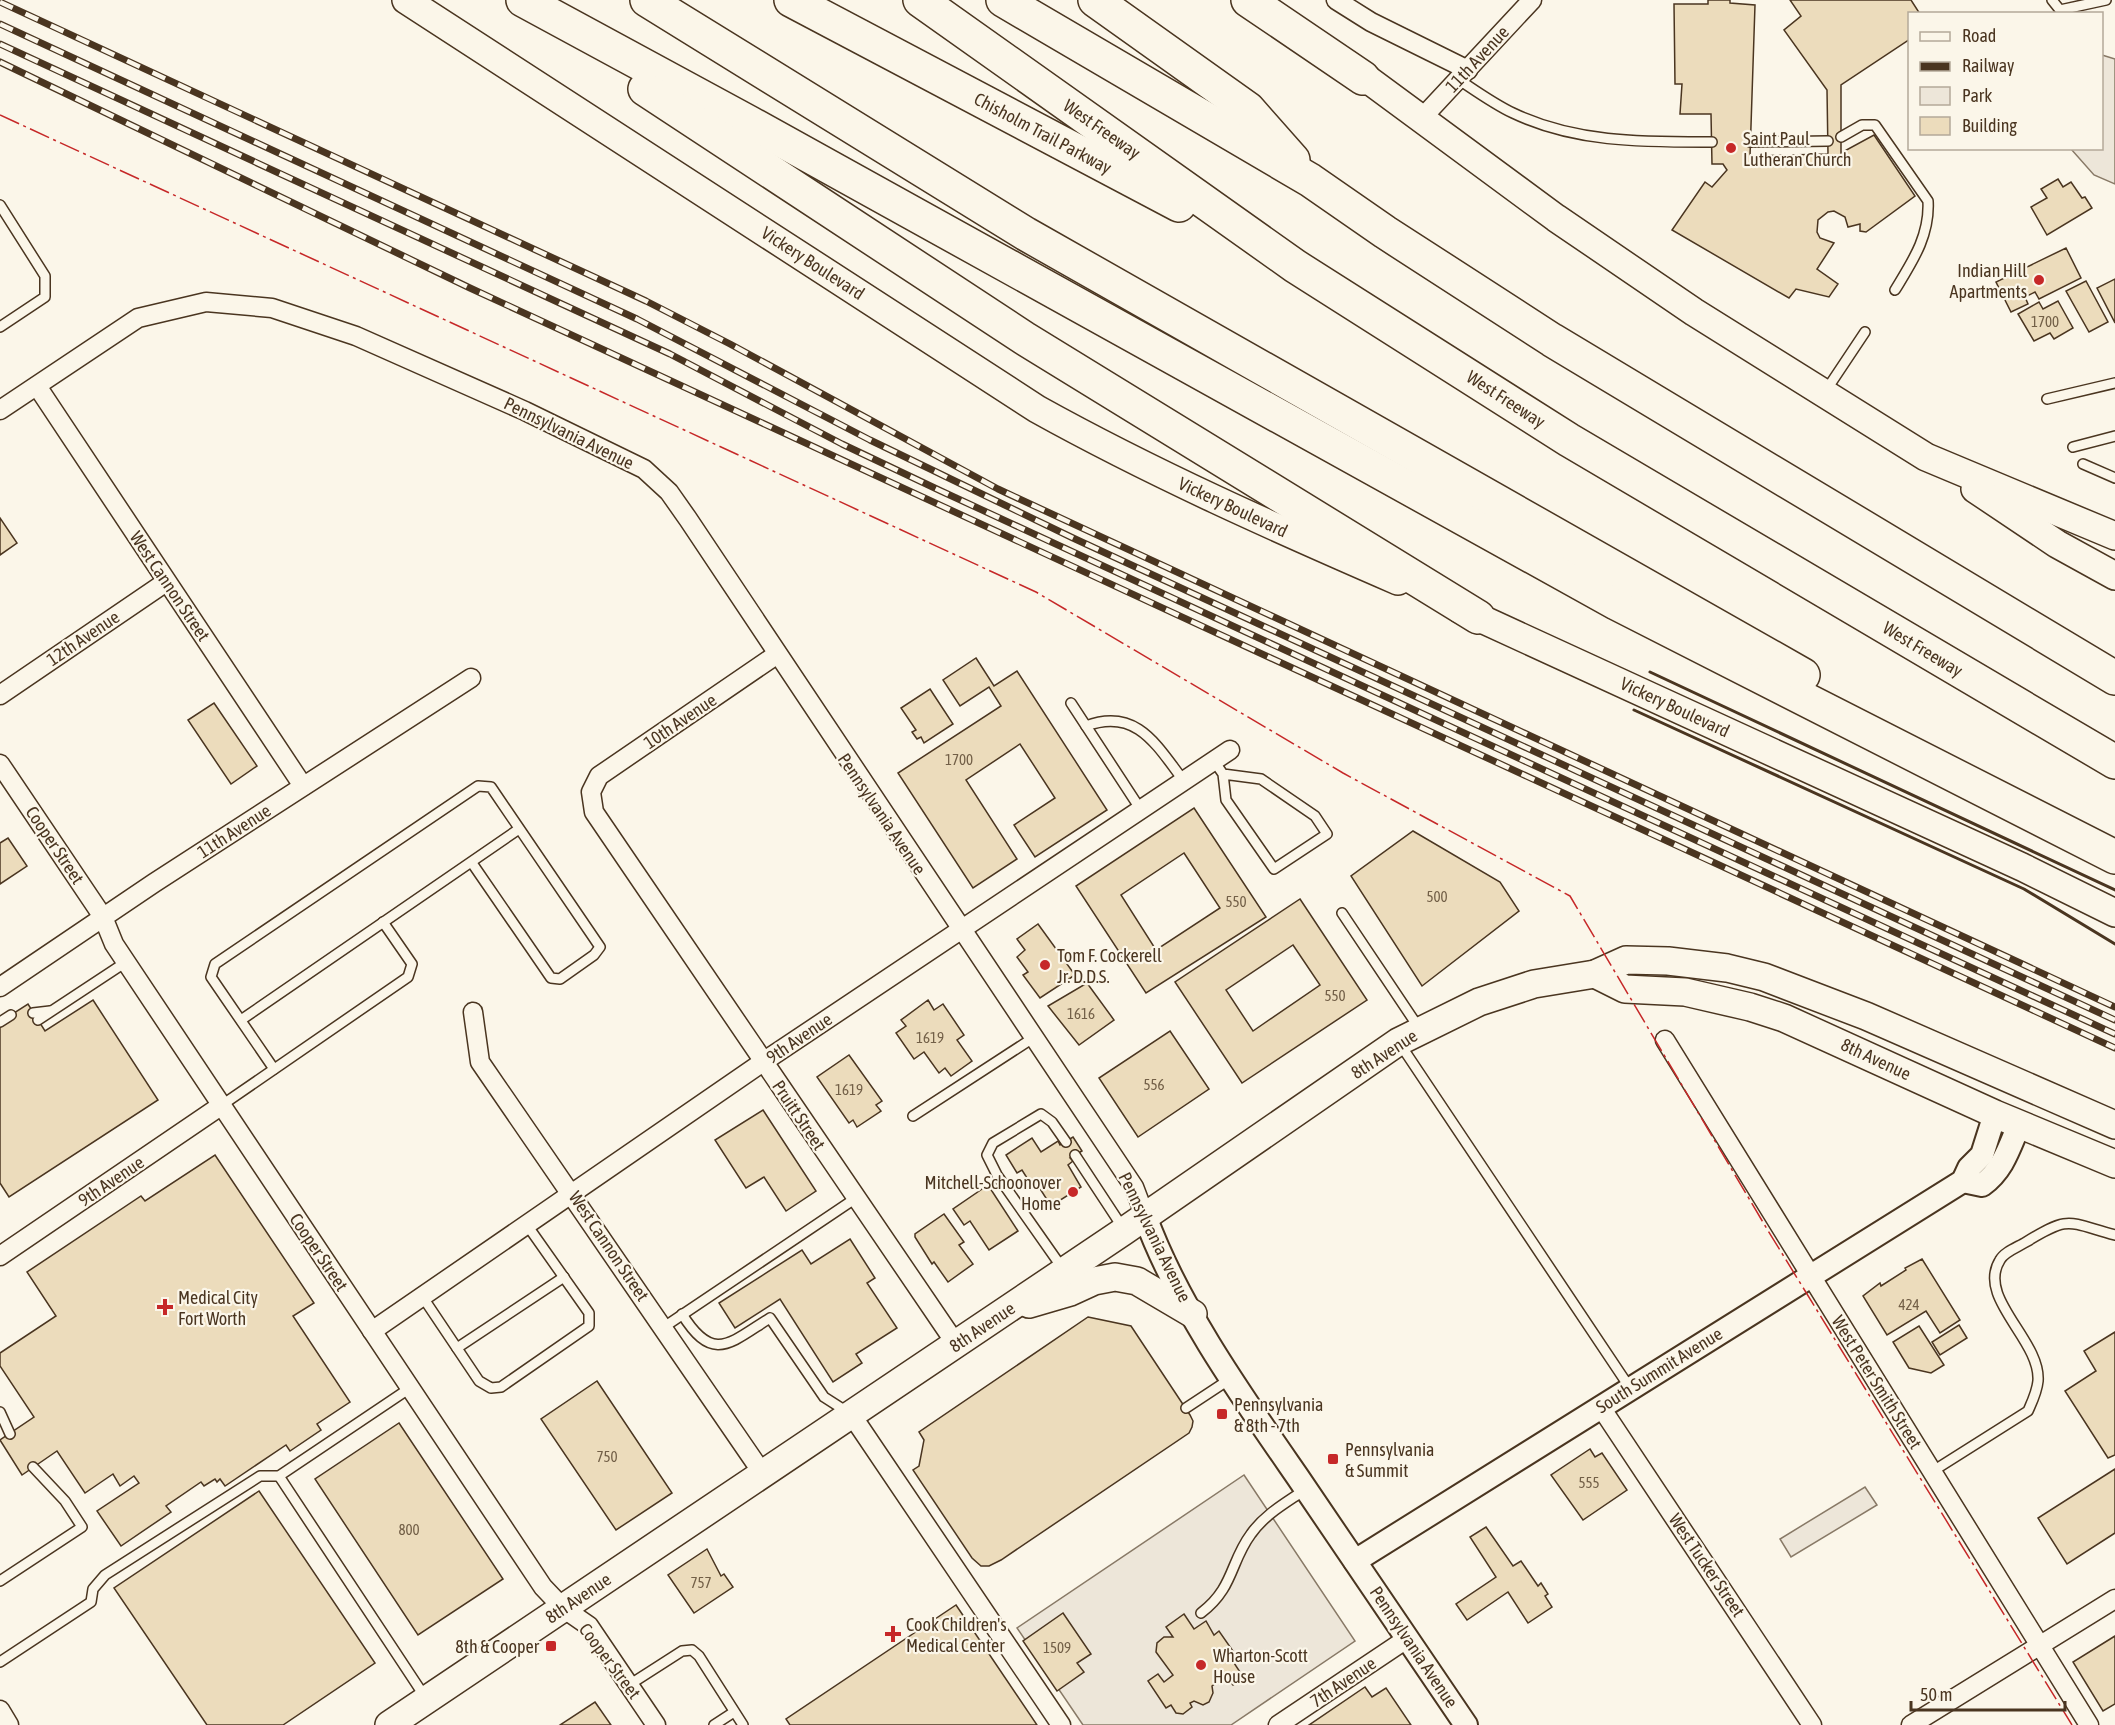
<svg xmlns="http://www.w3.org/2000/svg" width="2115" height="1725" font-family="'Asap Condensed',sans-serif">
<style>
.green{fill:#ede6d9;stroke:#887966;stroke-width:1.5}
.building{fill:#ecdcbc;stroke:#4a3520;stroke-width:1.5;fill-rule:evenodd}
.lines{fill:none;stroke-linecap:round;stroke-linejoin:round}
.service-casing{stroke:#4a3520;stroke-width:12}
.minor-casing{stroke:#4a3520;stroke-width:21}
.tertiary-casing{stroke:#4a3520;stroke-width:26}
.secondary-casing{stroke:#4a3520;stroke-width:30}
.motorway-casing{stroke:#4a3520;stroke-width:36}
.service{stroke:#fbf6e9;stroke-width:9}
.minor{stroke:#fbf6e9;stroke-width:18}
.tertiary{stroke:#fbf6e9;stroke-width:22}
.secondary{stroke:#fbf6e9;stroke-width:27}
.motorway{stroke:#fbf6e9;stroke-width:33}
.rail-casing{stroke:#4a3520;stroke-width:7}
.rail{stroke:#fbf6e9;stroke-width:4.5;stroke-dasharray:14;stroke-linecap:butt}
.wall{stroke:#4a3520;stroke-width:3}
.power{stroke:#c62828;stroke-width:1.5;stroke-dasharray:21 4.5 3 4.5;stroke-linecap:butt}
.poi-dot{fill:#c62828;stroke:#fbf6e9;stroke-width:2}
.labels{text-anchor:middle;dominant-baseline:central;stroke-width:4.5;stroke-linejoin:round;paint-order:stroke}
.number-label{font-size:15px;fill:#725f47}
.street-label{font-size:18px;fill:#4a3520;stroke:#fbf6e9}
.poi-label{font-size:18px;fill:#4a3520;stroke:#fbf6e9;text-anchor:start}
</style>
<rect width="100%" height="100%" fill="#fbf6e9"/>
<g class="green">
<polygon points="2102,55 2115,59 2115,184 2094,175 2071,149 2102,148"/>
<polygon points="1244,1475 1355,1641 1231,1725 1083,1725 1017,1628"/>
<polygon points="1865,1487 1877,1505 1791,1557 1780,1539"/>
</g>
<g class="building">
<polygon points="1708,0 1730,0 1730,3 1755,5 1750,156 1828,154 1827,90 1784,30 1801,16 1790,0 1911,0 1920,14 1910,14 1910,39 1841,85 1841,153 1874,135 1915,196 1866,232 1860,231 1860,224 1848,227 1845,217 1834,211 1828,212 1818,220 1817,232 1820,238 1834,243 1817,269 1838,284 1829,297 1796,289 1789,298 1672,230 1705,182 1712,187 1727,170 1723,164 1712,164 1711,114 1680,114 1682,84 1675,84 1674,4 1708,4"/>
<polygon points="2058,179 2063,187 2071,182 2082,198 2085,197 2092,208 2047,235 2031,207 2047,198 2041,189"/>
<polygon points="2066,248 2081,278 2039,299 2035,292 2025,297 2028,304 2011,312 1996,282"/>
<polygon points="2115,279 2115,323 2097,288"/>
<polygon points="2086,281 2108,322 2089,332 2066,291"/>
<polygon points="2058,301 2073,328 2054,339 2050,333 2034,341 2018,314 2039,302 2043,309"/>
<polygon points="0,518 17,543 0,555"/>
<polygon points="976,658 994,686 1017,671 1107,810 1035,857 1014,825 1055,798 1020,744 966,780 1017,859 973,888 898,773 1001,706 989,687 960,706 943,680"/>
<polygon points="930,689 953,724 924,743 921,737 917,739 912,732 916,730 901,708"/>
<polygon points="214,703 257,766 231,784 188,720"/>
<path d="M1194,808L1266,917L1146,993L1076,886ZM1184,853L1220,908L1156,950L1121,895Z"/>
<polygon points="1413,831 1500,882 1519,911 1422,986 1351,876"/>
<polygon points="8,838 27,866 0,884 0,843"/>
<path d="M1300,899L1367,1000L1242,1083L1175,982ZM1293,945L1320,985L1253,1031L1226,990Z"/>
<polygon points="1038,924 1075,975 1040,998 1023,975 1028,972 1017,957 1025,950 1017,939"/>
<polygon points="1087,983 1114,1020 1079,1045 1048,1006"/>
<polygon points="93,1000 158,1100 9,1197 0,1183 0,1022 28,1004 45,1031"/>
<polygon points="928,1000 934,1010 943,1004 964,1035 957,1040 972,1061 951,1076 945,1068 939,1073 924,1052 914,1059 896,1033 906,1026 901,1020"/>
<polygon points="1170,1031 1209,1089 1138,1137 1099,1078"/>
<polygon points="849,1055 882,1101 876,1105 881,1111 857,1127 853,1120 849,1123 817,1077"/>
<polygon points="763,1110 816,1191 786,1211 764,1177 746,1188 715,1140"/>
<polygon points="1073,1137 1082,1151 1070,1158 1073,1161 1068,1165 1081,1187 1051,1206 1037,1184 1032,1186 1022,1170 1017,1173 1006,1155 1032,1138 1041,1152 1058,1141 1060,1145"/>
<polygon points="215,1155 314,1303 293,1316 350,1402 317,1424 321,1430 290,1451 286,1445 225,1486 220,1479 217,1482 215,1479 204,1486 201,1482 166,1506 171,1512 121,1546 97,1511 139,1483 134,1476 120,1486 113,1474 85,1493 57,1451 22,1475 0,1440 34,1417 0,1366 0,1353 56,1316 27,1272 141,1196 145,1201"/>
<polygon points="988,1185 1018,1231 989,1250 970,1221 964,1225 953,1209"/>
<polygon points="944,1214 964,1242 959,1245 973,1264 948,1282 934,1262 932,1264 915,1237 915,1234"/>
<polygon points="850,1239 875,1278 867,1283 897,1328 856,1354 862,1363 833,1382 780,1299 735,1328 719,1303 802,1250 811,1264"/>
<polygon points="1922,1259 1960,1320 1940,1333 1926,1311 1887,1335 1863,1296 1880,1283 1881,1286 1906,1270 1905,1268"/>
<polygon points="1088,1317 1131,1326 1190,1415 1193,1421 1192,1427 1189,1433 1001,1560 989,1566 981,1566 972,1558 913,1470 919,1466 924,1440 919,1432"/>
<polygon points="1959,1325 1967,1338 1940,1355 1932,1342"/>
<polygon points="1919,1326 1944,1365 1931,1373 1909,1368 1893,1342"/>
<polygon points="2115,1332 2115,1455 2108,1458 2065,1391 2096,1371 2084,1351"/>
<polygon points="597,1381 672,1493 616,1530 541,1419"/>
<polygon points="399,1423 503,1579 418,1635 315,1479"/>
<polygon points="1590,1449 1595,1457 1602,1453 1627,1490 1583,1520 1551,1475"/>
<polygon points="2115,1469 2115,1533 2067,1564 2038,1518"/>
<polygon points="259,1491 375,1663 283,1725 207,1725 114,1588"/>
<polygon points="1486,1527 1513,1566 1521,1561 1538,1586 1541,1583 1548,1594 1545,1596 1552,1607 1528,1623 1508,1592 1467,1620 1456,1604 1496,1577 1470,1537"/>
<polygon points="707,1549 721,1576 724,1574 733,1587 694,1613 668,1575"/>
<polygon points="956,1605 1037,1725 790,1725 786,1719"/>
<polygon points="1063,1613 1091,1654 1077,1663 1084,1672 1057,1691 1023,1641"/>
<polygon points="1184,1614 1194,1629 1206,1621 1214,1635 1219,1631 1235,1654 1230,1657 1244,1678 1233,1685 1226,1676 1212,1686 1213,1693 1209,1702 1203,1705 1194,1701 1190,1703 1192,1707 1183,1714 1176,1713 1171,1705 1166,1708 1148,1681 1158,1674 1164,1682 1173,1675 1156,1652 1157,1643 1164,1637 1173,1637 1166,1627"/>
<polygon points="2115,1636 2115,1704 2103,1711 2073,1662"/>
<polygon points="1365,1687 1372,1697 1386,1688 1411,1725 1309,1725"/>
<polygon points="595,1702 611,1725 560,1725"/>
</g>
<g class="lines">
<g class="service-casing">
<g id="service">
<polyline points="2052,0 2060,10 2106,0"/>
<path d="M1458,79C1476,91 1494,104 1513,113C1576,143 1644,142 1712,142"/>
<path d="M1841,137L1862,125H1875L1928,201C1930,236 1912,262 1895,290"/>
<polyline points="1750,142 1828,141"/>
<polyline points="0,205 45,276 45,297 0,327"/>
<polyline points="1825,392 1865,332"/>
<polyline points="2047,399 2115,383"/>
<polyline points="2073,447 2115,436"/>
<polyline points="2083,464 2115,478"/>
<polyline points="1071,703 1141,810"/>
<path d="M1086,726C1137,707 1157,746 1184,781"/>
<polyline points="1214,761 1223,774 1226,800 1274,869 1327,834 1315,816 1261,779 1223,774"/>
<polyline points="1342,913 1419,1028"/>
<polyline points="33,1013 50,1011"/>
<polyline points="38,1020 126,962"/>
<polyline points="241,1020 519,829"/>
<polyline points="0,1022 11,1015"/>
<polyline points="1400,1044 1630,1388"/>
<polyline points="274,1069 211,977 215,964 478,786 491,787 600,947 594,955 560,979 551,978 472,863"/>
<polyline points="222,1105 408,977 412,964 383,922"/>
<polyline points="913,1116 1033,1038"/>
<polyline points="1075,1155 1123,1228"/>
<polyline points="1063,1269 997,1175 987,1155 993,1143 1041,1114 1052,1122 1066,1142"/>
<polyline points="422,1296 479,1381 491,1388 501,1387 589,1326 589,1313 527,1225"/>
<path d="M682,1314C713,1364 730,1343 770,1318L824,1397L849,1413"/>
<polyline points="664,1327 856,1198"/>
<polyline points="457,1348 564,1277"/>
<polyline points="1186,1408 1230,1379"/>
<polyline points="0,1412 10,1434"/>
<path d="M1933,1471L2028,1411C2032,1402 2037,1392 2038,1381C2041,1340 1976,1298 2000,1260C2004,1252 2018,1247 2026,1242C2070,1215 2067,1222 2115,1235"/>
<polyline points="279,1476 425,1697"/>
<polyline points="0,1581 82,1527 65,1501 33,1467"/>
<path d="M1201,1613C1234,1588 1230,1562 1251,1534C1265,1514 1286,1503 1306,1489"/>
<polyline points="0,1662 91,1602 93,1589 105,1575 260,1476 279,1476 410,1388"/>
<polyline points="629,1685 682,1651 692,1650 699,1656 743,1725"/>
<polyline points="714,1725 734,1712"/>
</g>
</g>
<g class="minor-casing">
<g id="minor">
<polyline points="1336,0 1371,22 1468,70"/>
<polyline points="1422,118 1532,0"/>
<polyline points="37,386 303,786"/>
<polyline points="0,410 138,318 206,302 272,308 356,336 525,411 644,469 669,492 688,519 1134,1187 1145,1216"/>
<polyline points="776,655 599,776 591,792 594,812 956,1344"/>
<polyline points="0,695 166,582"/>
<polyline points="0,764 103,917 114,944 126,962 543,1587 563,1608 589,1626 656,1725"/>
<polyline points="0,987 154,883 471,678"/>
<polyline points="473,1012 480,1062 763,1474"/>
<polyline points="1665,1040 2089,1725"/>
<polyline points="0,1256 222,1105"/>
<polyline points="372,1331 763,1062 1230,750"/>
<polyline points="1600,1406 1812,1725"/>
<polyline points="851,1414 1061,1725"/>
<polyline points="0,1710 9,1725"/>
<polyline points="1278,1725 1408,1638"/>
<polyline points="1911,1725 2115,1599"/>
</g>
</g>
<g class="tertiary-casing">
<g id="tertiary">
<path d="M1963,1181L1982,1185C2003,1170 2009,1148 2019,1125"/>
<path d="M1145,1216C1177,1305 1243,1398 1297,1476C1354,1559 1410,1642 1466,1725"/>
<polyline points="1355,1561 1963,1181 1969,1168 1982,1155 1995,1114"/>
</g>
</g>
<g class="secondary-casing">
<g id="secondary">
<path d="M406,0L1037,409C1154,474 1276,528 1398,581"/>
<polyline points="1347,64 1556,218 1694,312 1926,457 2115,536"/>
<polyline points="1975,489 2057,544 2115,576"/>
<polyline points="1460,609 2022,867 2115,913"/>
<polyline points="1595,974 1625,989 1685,992 1750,1007 1784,1018 1995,1114 2115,1164"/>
<polyline points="1029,1304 1070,1292 1094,1281 1115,1277 1137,1281 1193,1314"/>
<polyline points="389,1725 1124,1231 1398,1042 1479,1002 1534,984 1595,974 1626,960 1668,961 1727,968 1764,977 1866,1016 2115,1125"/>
</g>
</g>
<g class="motorway-casing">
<g id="motorway">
<polyline points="523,0 750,123 1616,603 2115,857"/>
<polyline points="647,0 1026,234 1803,675"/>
<polyline points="791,0 1179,205"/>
<polyline points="920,0 1295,266 1569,440 2115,762"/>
<polyline points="1003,0 1310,180 1385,232 1552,340 2115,678"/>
<polyline points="1095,0 1248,109 1293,160"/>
<polyline points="1248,0 1363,78"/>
<polyline points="645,89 1024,338 1478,617"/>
</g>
</g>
<use href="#service" class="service"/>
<use href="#minor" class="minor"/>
<use href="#tertiary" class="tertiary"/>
<use href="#secondary" class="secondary"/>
<use href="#motorway" class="motorway"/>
<g class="rail-casing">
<g id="rail">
<polyline points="0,2 646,301 730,344 998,489 2115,1007"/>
<polyline points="0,24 637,319 870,440 1073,538 2115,1020"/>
<polyline points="0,44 670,354 842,444 941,491 2115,1034"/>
<polyline points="0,62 470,288 2115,1048"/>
</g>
</g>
<use href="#rail" class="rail"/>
<g class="wall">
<polyline points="1650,672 2115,890"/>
<polyline points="1634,710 2024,889 2115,944"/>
</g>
<polyline class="power" points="0,115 1036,592 1343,773 1570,896 1767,1229 2072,1725"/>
</g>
<g class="poi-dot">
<circle cx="1731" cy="148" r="6"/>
<circle cx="2039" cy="280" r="6"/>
<circle cx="1045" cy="965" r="6"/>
<circle cx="1073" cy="1192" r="6"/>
<path d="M162 1298h6v6h6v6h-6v6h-6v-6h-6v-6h6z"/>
<rect x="1216" y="1408" width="12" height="12" rx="3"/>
<rect x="1327" y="1453" width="12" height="12" rx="3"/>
<path d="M890 1625h6v6h6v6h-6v6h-6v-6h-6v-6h6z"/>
<rect x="545" y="1640" width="12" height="12" rx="3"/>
<circle cx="1201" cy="1665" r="6"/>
</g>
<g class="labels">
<g class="number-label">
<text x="2045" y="321">1700</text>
<text x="959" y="759">1700</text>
<text x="1437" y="896">500</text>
<text x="1236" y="901">550</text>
<text x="1335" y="995">550</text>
<text x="1081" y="1013">1616</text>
<text x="930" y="1037">1619</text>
<text x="1154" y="1084">556</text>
<text x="849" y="1089">1619</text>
<text x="1909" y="1304">424</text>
<text x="607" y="1456">750</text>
<text x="1589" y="1482">555</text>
<text x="409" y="1529">800</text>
<text x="701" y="1582">757</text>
<text x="1057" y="1647">1509</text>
</g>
<g class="street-label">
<text transform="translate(1477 59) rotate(-47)">11th Avenue</text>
<text transform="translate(1102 129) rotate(35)">West Freeway</text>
<text transform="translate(1043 133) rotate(28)">Chisholm Trail Parkway</text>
<text transform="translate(813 263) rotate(33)">Vickery Boulevard</text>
<text transform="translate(1506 399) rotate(33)">West Freeway</text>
<text transform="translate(569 433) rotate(26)">Pennsylvania Avenue</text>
<text transform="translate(1233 507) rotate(25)">Vickery Boulevard</text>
<text transform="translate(170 586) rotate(56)">West Cannon Street</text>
<text transform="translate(83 638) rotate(-34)">12th Avenue</text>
<text transform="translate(1923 649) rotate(31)">West Freeway</text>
<text transform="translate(1675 707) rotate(25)">Vickery Boulevard</text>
<text transform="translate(680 721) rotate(-34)">10th Avenue</text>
<text transform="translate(882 814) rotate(56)">Pennsylvania Avenue</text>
<text transform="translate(234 831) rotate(-33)">11th Avenue</text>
<text transform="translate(55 845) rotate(56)">Cooper Street</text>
<text transform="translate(799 1038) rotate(-34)">9th Avenue</text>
<text transform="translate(1384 1054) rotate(-33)">8th Avenue</text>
<text transform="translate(1876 1059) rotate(25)">8th Avenue</text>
<text transform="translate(799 1115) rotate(56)">Pruitt Street</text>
<text transform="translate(111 1181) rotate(-34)">9th Avenue</text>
<text transform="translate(1155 1237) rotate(64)">Pennsylvania Avenue</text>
<text transform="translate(609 1246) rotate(56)">West Cannon Street</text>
<text transform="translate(319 1252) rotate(56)">Cooper Street</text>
<text transform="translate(982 1327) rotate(-34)">8th Avenue</text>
<text transform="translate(1659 1370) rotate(-32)">South Summit Avenue</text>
<text transform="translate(1877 1382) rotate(58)">West Peter Smith Street</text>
<text transform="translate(1707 1565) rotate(56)">West Tucker Street</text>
<text transform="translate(578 1598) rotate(-34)">8th Avenue</text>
<text transform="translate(1414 1647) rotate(56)">Pennsylvania Avenue</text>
<text transform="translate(610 1661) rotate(53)">Cooper Street</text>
<text transform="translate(1343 1682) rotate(-34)">7th Avenue</text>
</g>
<g class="poi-label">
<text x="1743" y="138">Saint Paul<tspan x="1743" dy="21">Lutheran Church</tspan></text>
<text x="2027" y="270" text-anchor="end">Indian Hill<tspan x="2027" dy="21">Apartments</tspan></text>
<text x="1057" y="955">Tom F. Cockerell<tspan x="1057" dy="21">Jr. D.D.S.</tspan></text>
<text x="1061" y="1182" text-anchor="end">Mitchell-Schoonover<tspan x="1061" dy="21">Home</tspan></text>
<text x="178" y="1297">Medical City<tspan x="178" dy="21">Fort Worth</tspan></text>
<text x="1234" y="1404">Pennsylvania<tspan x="1234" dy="21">&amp; 8th - 7th</tspan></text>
<text x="1345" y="1449">Pennsylvania<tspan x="1345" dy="21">&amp; Summit</tspan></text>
<text x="906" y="1624">Cook Children's<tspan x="906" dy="21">Medical Center</tspan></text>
<text x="539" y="1646" text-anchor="end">8th &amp; Cooper</text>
<text x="1213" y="1655">Wharton-Scott<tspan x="1213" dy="21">House</tspan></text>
</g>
</g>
<rect x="1908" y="12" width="195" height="138" fill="#fbf6e9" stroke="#b4a999" stroke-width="1.5"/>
<rect x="1920" y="32" width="30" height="9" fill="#fbf6e9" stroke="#b4a999" stroke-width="1.5"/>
<text x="1962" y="42" font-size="18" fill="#4a3520">Road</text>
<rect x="1920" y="62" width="30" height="9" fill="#4a3520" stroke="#b4a999" stroke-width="1.5"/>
<text x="1962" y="72" font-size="18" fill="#4a3520">Railway</text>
<rect x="1920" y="87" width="30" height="18" fill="#ede6d9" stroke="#b4a999" stroke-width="1.5"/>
<text x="1962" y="102" font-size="18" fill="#4a3520">Park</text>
<rect x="1920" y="117" width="30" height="18" fill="#ecdcbc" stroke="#b4a999" stroke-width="1.5"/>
<text x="1962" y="132" font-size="18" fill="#4a3520">Building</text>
<path d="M1911 1701v9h154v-9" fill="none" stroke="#4a3520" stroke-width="3"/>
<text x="1920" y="1701" font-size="18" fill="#4a3520" stroke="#fbf6e9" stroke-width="4.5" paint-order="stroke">50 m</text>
</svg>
